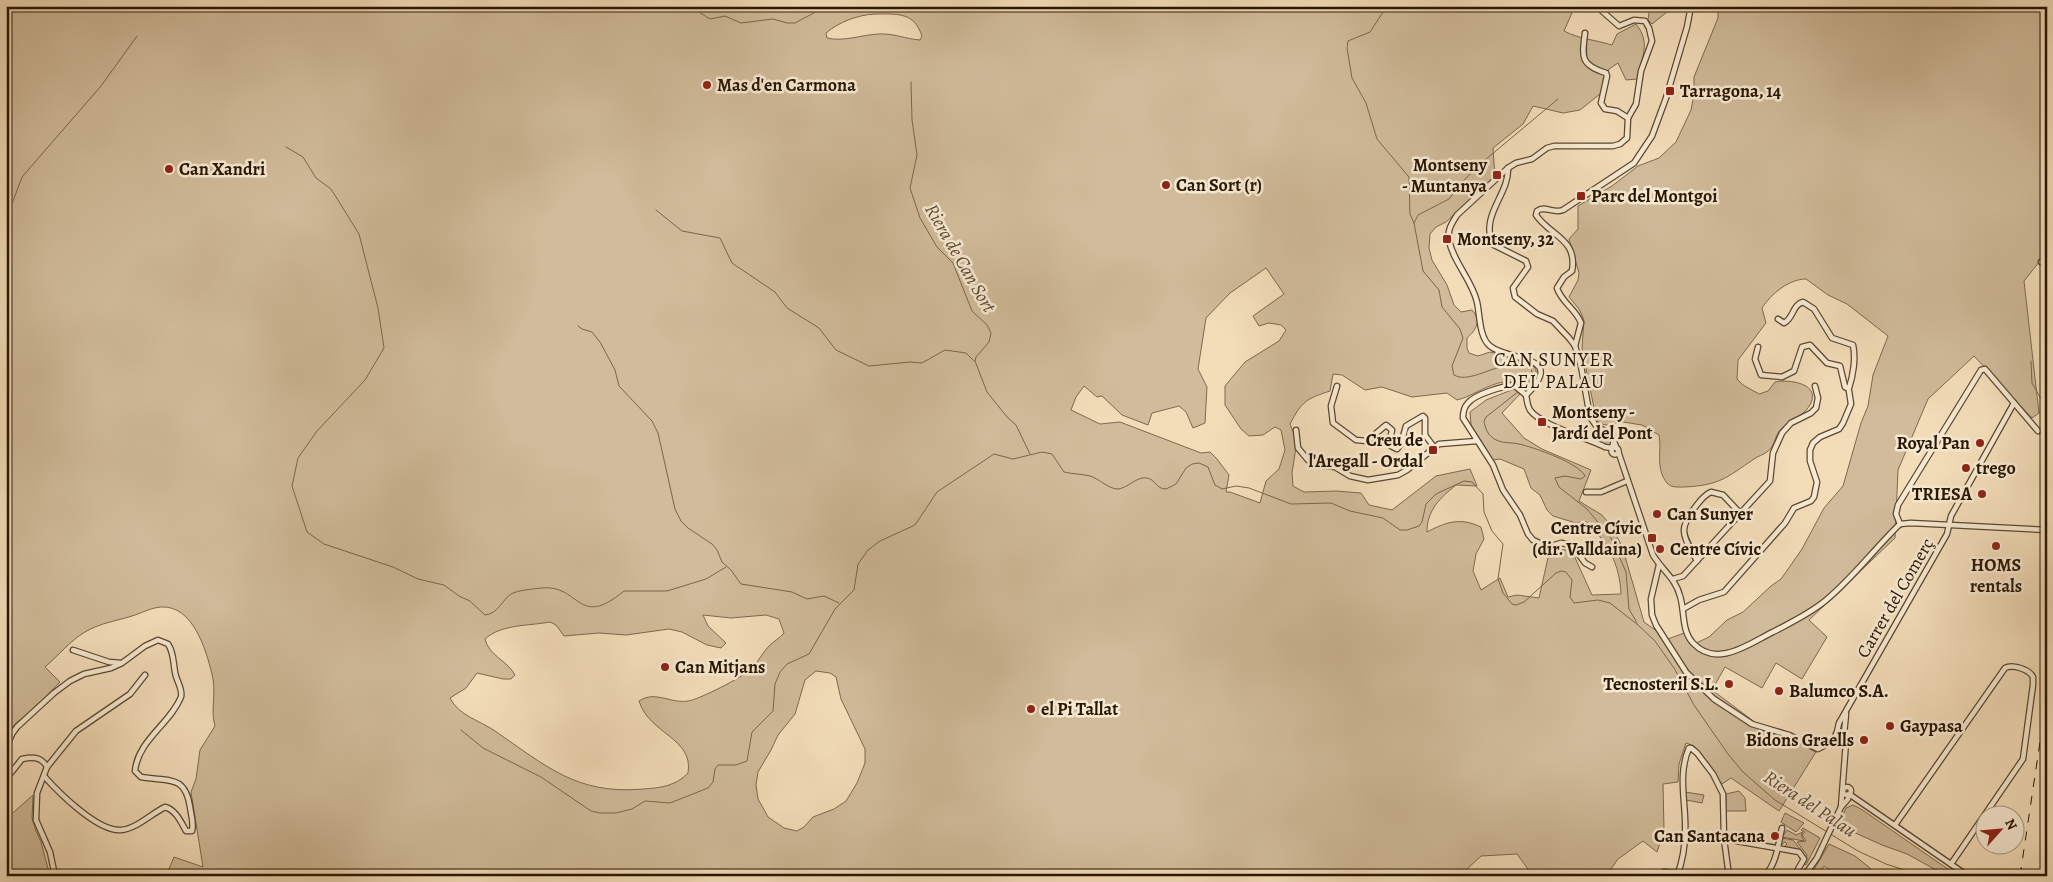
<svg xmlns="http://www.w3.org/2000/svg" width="2053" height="882" font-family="Alegreya,serif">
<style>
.green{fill:#d0bb9a;stroke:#7c694e;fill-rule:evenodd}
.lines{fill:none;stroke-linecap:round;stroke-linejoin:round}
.stream{stroke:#78664a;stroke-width:1}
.minor-casing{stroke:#5b482f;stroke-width:7}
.minor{stroke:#f7e9d2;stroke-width:4.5}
.rail{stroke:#281701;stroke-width:1;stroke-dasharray:9 9;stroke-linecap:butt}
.poi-dot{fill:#8f2418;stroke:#f7e9d2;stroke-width:2}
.labels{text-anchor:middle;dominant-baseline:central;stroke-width:5;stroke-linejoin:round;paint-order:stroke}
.poi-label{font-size:18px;font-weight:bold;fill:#281701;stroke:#f7e9d2;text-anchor:start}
.street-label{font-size:18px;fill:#281701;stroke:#f7e9d2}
.water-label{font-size:19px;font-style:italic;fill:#5e4b31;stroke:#f7e9d2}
.neighbourhood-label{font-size:19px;letter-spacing:1px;fill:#281701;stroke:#f7e9d2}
</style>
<rect width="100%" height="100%" fill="#f3ddb9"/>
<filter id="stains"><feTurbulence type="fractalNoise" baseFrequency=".004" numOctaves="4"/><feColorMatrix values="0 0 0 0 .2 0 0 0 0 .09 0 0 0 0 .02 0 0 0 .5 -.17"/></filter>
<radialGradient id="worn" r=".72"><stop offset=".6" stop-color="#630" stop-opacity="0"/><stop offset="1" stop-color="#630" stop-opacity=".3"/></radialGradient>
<g class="green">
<path d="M6,6H1575L1564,31C1579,39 1596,40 1612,45L1617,34L1636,24C1651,42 1642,58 1637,79L1626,80L1618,63L1609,69L1600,94L1580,110L1563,113L1533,106L1523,124L1493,148L1495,177L1446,222L1436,227L1430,234L1429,248L1432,260L1447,285L1454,305L1461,312L1472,310C1482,321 1476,330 1467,338V348L1469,353L1478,356L1490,352L1529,363C1537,367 1537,372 1536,381L1527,388C1521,386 1517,383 1511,382C1493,380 1474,396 1457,400L1447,393L1412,397L1382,387L1365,390L1342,375L1333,374L1330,391C1306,399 1302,401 1290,424L1297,441L1292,473L1293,486L1304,492L1336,491L1361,493L1369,505L1392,510L1436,476L1470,469L1477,486L1456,485C1440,498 1427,510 1427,532C1446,522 1460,517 1481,527L1484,539L1476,554L1473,571L1481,590L1500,578L1508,597L1517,595L1539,598L1549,553L1559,549L1572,551L1592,595L1621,594C1620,565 1608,543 1587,522L1576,523L1553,516L1547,510L1540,495L1531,488L1524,469L1500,459L1493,460L1471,425L1470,412L1486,400L1514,389L1520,394L1502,413L1524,438L1542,449L1591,470L1579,501L1602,515L1611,526L1622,546L1644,622L1668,639L1684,633L1692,645L1709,637L1727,620L1743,612L1771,586L1781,579L1802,549L1824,508L1843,486L1861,423L1868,406L1873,375L1888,336L1847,304L1828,295L1806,279C1789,279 1771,294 1762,308L1766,323L1738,360L1737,379L1743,385L1759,394L1768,391L1775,382C1788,379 1822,383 1810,405C1803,417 1790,419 1781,429C1775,435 1775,446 1767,452C1763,455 1758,456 1754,459C1726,478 1720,485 1685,487C1679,487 1671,488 1667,483C1655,468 1662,452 1659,435L1642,425L1623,422L1605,425L1599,423L1596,418L1582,348L1584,320L1579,309L1569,297L1578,280L1579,273L1569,239L1578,229V206L1612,186L1638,166L1659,158L1676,142L1691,110L1694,95V77L1718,18V6H2047V252L2024,281L2039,413L2032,418L1974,356L1928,399L1898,470L1895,538L1809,620L1827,637L1802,679L1776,663L1762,688L1725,667L1712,690L1756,723L1761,730L1787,738L1816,752L1779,811L1731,778L1722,784L1694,746L1686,743L1679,764L1678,782L1663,784L1664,831L1657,852L1643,841L1618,859L1606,876H1533L1517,854L1481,856L1466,870L1465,876H166L174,857L203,867L191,792L196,779L200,750L215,726C210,709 217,693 212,674C206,650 193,605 161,607C150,608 142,613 132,616C116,621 100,623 85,632C71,640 58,656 45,667L60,682L34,709L16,723L6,736ZM875,14C898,14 914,12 922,36L920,40C906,39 893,33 878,34C861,35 844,42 827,38L826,33C839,22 857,15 875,14ZM1266,268L1284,294L1253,316L1259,326L1269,323L1281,325L1286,330L1279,341L1245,362L1225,386V405L1241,429L1249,436L1263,435L1275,427L1281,430L1285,450L1279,469L1266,481L1260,503L1230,492H1226L1229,475L1217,459L1210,452L1201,453L1120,422L1100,424L1071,410L1076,397L1084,386L1097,397L1102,396L1122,415L1148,425L1152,413L1179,406L1186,412L1193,428L1205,423L1207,387L1198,369L1206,318L1230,293ZM703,615L731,618L766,615L779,619L784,633C780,638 774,641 769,646C762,653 758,663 750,670C743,677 698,700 688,701C671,704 655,690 639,701C649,734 694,738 688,773C676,786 660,788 643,789C577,795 546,766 495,731C479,720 459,716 450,698L466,688L477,673L503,679H511L515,675C507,660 489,656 485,639C501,624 529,626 550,622L556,625L564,636L599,633L626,635L669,629L682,632L707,645L721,648L726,643L708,626ZM816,671L830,673L836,677L841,699L865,749V763L857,783L846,801L834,809L813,817L804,827L797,831L784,828L768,817L758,799L756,785L758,772L771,750L778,735L795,714L805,680Z"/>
<polygon points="1650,6 1688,6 1687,11 1667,12 1652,24 1648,20"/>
<polygon points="1596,429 1608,434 1612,441 1611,445 1607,445 1591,438"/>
<polygon points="1739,791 1745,798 1746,811 1726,811 1726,794"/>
<polygon points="1685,792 1704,795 1702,803 1686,800"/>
<polygon points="33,795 32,818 36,831 41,842 50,876 6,876 6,819"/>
<polygon points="1853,805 1861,809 1958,876 1947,876 1907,854 1882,845 1851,831 1836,830 1846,808"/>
<polygon points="1785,813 1804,823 1796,832 1781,822"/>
<polygon points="1803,828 1820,838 1806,865 1803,863 1807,855 1797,842 1806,841 1802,835 1805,832 1801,830"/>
<polygon points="1787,830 1796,835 1803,832 1801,835 1804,841 1782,837"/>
<polygon points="1782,838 1793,840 1801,850 1784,847 1787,844 1785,842 1780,846"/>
<polygon points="1829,844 1855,856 1870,868 1870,876 1826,876 1830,870 1824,866 1820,873 1810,876"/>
</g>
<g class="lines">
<g class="stream">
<polyline points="689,6 710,19 725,16 741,23 773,19 787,23 795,23 825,7 848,6"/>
<polyline points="1387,6 1370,32 1348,41 1347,48 1352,78 1366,103 1377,139 1409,177 1410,214 1414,223"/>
<polyline points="911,82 912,120 917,155 910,188 920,218 937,247 953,263 972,311 987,325 991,333 989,342 976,357 975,361 987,392 1007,417 1016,425 1030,454"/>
<path d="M286,147L303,157L316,178L331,189L359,234L378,308L384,348L365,380L317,431L298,458L292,486L307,532L324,544L393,567L418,579L444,585L459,596L470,601L485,615C498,614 502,600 511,594C518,590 534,589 541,588C581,584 577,630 624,591H667L706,579L726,567"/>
<polyline points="656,210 682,231 720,238 732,263 775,292 787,308 819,328 836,350 869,366 910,362 922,363 945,350 966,353 974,361"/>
<polyline points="6,220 22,177 101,86 137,36"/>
<polyline points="578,326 582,329 592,332 600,342 615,370 619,386 652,421 658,433 675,509 681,521 688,528 712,544 717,550 722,562 731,570 741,584 792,592 807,599 824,596 839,603"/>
<polyline points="2031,361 2032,383 2047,409"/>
<path d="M1522,388C1530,382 1535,376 1530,366C1509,354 1471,386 1454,375L1452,366L1463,338L1460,329L1442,307L1439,290L1423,271L1414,223L1418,215L1449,199L1463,181L1485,160L1558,99"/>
<path d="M1519,391L1486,417L1484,421C1485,427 1487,434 1493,438C1501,444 1510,442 1519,444C1533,447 1579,463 1585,476L1581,479L1565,476L1555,478L1559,487L1587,509L1611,538L1626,572L1629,609L1637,623"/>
<path d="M461,730L483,748L541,777L591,811L600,813H616L632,809L645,801L670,803L708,788L713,782L715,769L718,765H736L747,761L752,732L773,711L775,684L780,672L787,664L809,654L835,609L854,590L858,564L868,550L880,541L915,525L937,492L994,454L1013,459L1042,452L1052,454L1064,472C1072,474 1082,474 1090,476C1100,479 1108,489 1118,489C1128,488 1137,476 1147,478C1155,479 1156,489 1166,489L1176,484L1186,468L1192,464L1199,463L1208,467L1215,485L1222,489L1236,486L1249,488L1291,504L1331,503L1350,511L1383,518L1400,530H1407L1419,526L1422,522L1426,504L1436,494L1464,481L1472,482L1483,494L1484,512L1492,531L1503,544L1498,579L1503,593L1512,604L1516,605L1524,602L1556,573L1561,571L1566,572L1572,580L1570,597L1574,603L1598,600L1610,603L1638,625L1655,641L1674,668L1694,705L1728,754L1743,772L1775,800L1858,851L1886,864L1923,876"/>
</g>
<g class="minor-casing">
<g id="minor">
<path d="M1585,33C1582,57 1580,65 1606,73L1607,76L1601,103L1605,109L1617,111L1628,118"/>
<path d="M1508,168C1509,195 1481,213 1492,244L1526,261L1528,267L1513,288L1515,297L1537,314L1553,321L1569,338L1575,346L1581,366L1590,417L1597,427L1611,434L1617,449"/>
<polyline points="2041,262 2047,261"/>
<path d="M1778,319L1784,323C1794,318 1792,305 1803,302L1814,309L1832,338L1853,345C1856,358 1853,376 1849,388"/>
<path d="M1575,346L1581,323C1576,309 1561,302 1557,288L1564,277L1572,271C1578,239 1550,236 1536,215L1537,211C1545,205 1553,214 1563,210L1634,163L1652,136L1666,98L1687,27L1691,6"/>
<polyline points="1758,347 1755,359 1761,375 1782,377 1794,371 1802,347 1810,345 1827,363 1840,366 1845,387 1847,388"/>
<polyline points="1337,386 1331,406 1333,423 1356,440 1367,441 1386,425 1392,430 1389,445 1397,449 1401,444 1406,426 1423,416 1425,418 1425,435 1434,447"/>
<path d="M1526,395C1568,354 1509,362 1490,346C1479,337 1480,315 1477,302C1472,280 1453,262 1449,240C1447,230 1452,223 1457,215L1508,168L1516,163L1532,159L1547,148L1554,146H1613L1620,144L1627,138L1628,118L1636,104L1641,71L1652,41L1649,28L1645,21L1634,20L1619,26L1602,11"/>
<path d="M1526,395L1514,385C1504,386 1475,394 1468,403C1464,407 1463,413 1463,418L1493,465L1503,490L1520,515L1528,534L1533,540L1548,547L1561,543L1572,545L1585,563L1592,567"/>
<path d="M1526,395C1527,400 1527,405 1530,410C1540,425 1587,438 1605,447L1612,448L1614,440"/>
<polyline points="1296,430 1298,448 1308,460 1317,465 1335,467 1350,476 1368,480 1398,475 1407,470 1439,444 1477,441"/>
<circle cx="1615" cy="451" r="3.5"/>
<path d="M1618,451L1653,555C1662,570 1676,579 1680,596C1685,611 1681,630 1693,643C1717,669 1750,643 1773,632C1792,622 1809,614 1825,601C1853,578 1875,548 1900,524"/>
<polyline points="1586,492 1601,492 1627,481"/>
<polyline points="1900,524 1896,514 1898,505 1981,370 1985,369 2038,431"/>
<polyline points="1900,524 1911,523 2047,530"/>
<path d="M1697,561C1683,534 1677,531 1696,506C1701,500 1704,495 1711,492L1723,495L1740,513"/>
<polyline points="1659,565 1651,599 1652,615 1656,625 1686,672 1714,699 1752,724 1789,735 1818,749 1836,739"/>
<polyline points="1673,579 1683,576 1770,481 1773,453 1782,433 1791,423 1811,413 1816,408 1818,398 1815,386"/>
<polyline points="1683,609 1699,600 1724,592 1785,523 1794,508 1811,501 1814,497 1817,482 1810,461 1810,450 1813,443 1820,437 1839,429 1843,423 1851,404 1849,391"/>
<polyline points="73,650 109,662 121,663"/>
<circle cx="1840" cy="736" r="4.5"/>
<polyline points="1837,732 1839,723 1947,534 1951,516 2014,403"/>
<polyline points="1844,734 1846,714"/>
<path d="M6,748L12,734L17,727L54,693L70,681L84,674L111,668L122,663L145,646L158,640L168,644C174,653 173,662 175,672C176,681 183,688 181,697C170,724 138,740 135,771L141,777C168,782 185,774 190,807C191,815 194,823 192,831H186C181,822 176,810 165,807C151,814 136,829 121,830C98,832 58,792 44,776"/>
<polyline points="47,767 76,731 130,694 145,675"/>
<path d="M6,779L22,759C32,757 41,756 47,767L37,793L36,820L50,852L55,876"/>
<circle cx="1847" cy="791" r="4"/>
<polyline points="1841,807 1848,799 1849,794 1968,876"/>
<path d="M1895,825L2005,668C2012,664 2029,669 2033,677C2033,678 2033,683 2033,685L2023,759L1951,864"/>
<polyline points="1685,832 1799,852 1804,859 1794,876"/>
<polyline points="1664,872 1707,876"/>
<path d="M1677,876C1684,858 1686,837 1685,818C1684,795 1679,771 1689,748H1691L1697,753L1713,774L1723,794L1724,839L1729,876"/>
<path d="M1765,876C1777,862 1778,845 1782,828"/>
<polyline points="1804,876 1817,858 1841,807 1846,742 1844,738"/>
</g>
</g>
<use href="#minor" class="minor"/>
<polyline class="rail" points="2020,876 2047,695"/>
</g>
<g class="poi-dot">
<circle cx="707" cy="85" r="5"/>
<rect x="1665" y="86" width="10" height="10" rx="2.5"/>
<circle cx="169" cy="169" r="5"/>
<rect x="1492" y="170" width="10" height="10" rx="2.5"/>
<circle cx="1166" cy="185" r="5"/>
<rect x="1576" y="191" width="10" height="10" rx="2.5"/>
<rect x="1442" y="234" width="10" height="10" rx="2.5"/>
<rect x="1537" y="417" width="10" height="10" rx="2.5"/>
<circle cx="1980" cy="443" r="5"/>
<rect x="1428" y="445" width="10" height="10" rx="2.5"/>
<circle cx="1966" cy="468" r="5"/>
<circle cx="1982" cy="494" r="5"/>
<circle cx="1657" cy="514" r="5"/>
<rect x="1647" y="533" width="10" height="10" rx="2.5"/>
<circle cx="1996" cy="546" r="5"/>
<circle cx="1660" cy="549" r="5"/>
<circle cx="665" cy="667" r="5"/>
<circle cx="1729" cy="684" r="5"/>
<circle cx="1779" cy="691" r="5"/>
<circle cx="1031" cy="709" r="5"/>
<circle cx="1890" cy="726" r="5"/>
<circle cx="1864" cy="740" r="5"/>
<circle cx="1775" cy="836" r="5"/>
</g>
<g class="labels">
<g class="poi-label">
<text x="717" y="85">Mas d'en Carmona</text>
<text x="1680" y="91">Tarragona, 14</text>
<text x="1487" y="165" text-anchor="end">Montseny<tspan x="1487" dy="21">- Muntanya</tspan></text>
<text x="179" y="169">Can Xandri</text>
<text x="1176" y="185">Can Sort (r)</text>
<text x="1591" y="196">Parc del Montgoi</text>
<text x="1457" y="239">Montseny, 32</text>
<text x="1552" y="412">Montseny -<tspan x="1552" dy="21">Jardí del Pont</tspan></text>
<text x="1423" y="440" text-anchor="end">Creu de<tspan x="1423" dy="21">l'Aregall - Ordal</tspan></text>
<text x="1970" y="443" text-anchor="end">Royal Pan</text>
<text x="1976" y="468">trego</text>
<text x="1972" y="494" text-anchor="end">TRIESA</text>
<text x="1667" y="514">Can Sunyer</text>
<text x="1642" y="528" text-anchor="end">Centre Cívic<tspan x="1642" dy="21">(dir. Valldaina)</tspan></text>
<text x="1670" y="549">Centre Cívic</text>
<text x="1996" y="565" text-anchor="middle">HOMS<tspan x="1996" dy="21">rentals</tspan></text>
<text x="675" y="667">Can Mitjans</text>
<text x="1719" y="684" text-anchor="end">Tecnosteril S.L.</text>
<text x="1789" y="691">Balumco S.A.</text>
<text x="1041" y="709">el Pi Tallat</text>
<text x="1900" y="726">Gaypasa</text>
<text x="1854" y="740" text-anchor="end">Bidons Graells</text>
<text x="1765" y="836" text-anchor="end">Can Santacana</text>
</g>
<g class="street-label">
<text transform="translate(1895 598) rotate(-60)">Carrer del Comerç</text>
</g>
<g class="water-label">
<text transform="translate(960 258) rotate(60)">Riera de Can Sort</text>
<text transform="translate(1810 804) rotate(33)">Riera del Palau</text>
</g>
<g class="neighbourhood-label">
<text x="1554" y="360">CAN SUNYER<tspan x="1554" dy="22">DEL PALAU</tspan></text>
</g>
</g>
<rect width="2053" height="882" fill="none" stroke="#f3ddb9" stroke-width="25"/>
<rect x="8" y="8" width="2038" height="867" fill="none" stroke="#281701" stroke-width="2.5"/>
<rect x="12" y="12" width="2028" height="857" fill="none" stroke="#281701"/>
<g transform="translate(2000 830) rotate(63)"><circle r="24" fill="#f7e9d2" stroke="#a4957e"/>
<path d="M0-4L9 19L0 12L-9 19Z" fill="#8f2418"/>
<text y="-8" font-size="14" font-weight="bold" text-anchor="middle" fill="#281701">N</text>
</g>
<rect width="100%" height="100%" filter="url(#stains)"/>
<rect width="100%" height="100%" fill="url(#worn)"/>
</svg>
